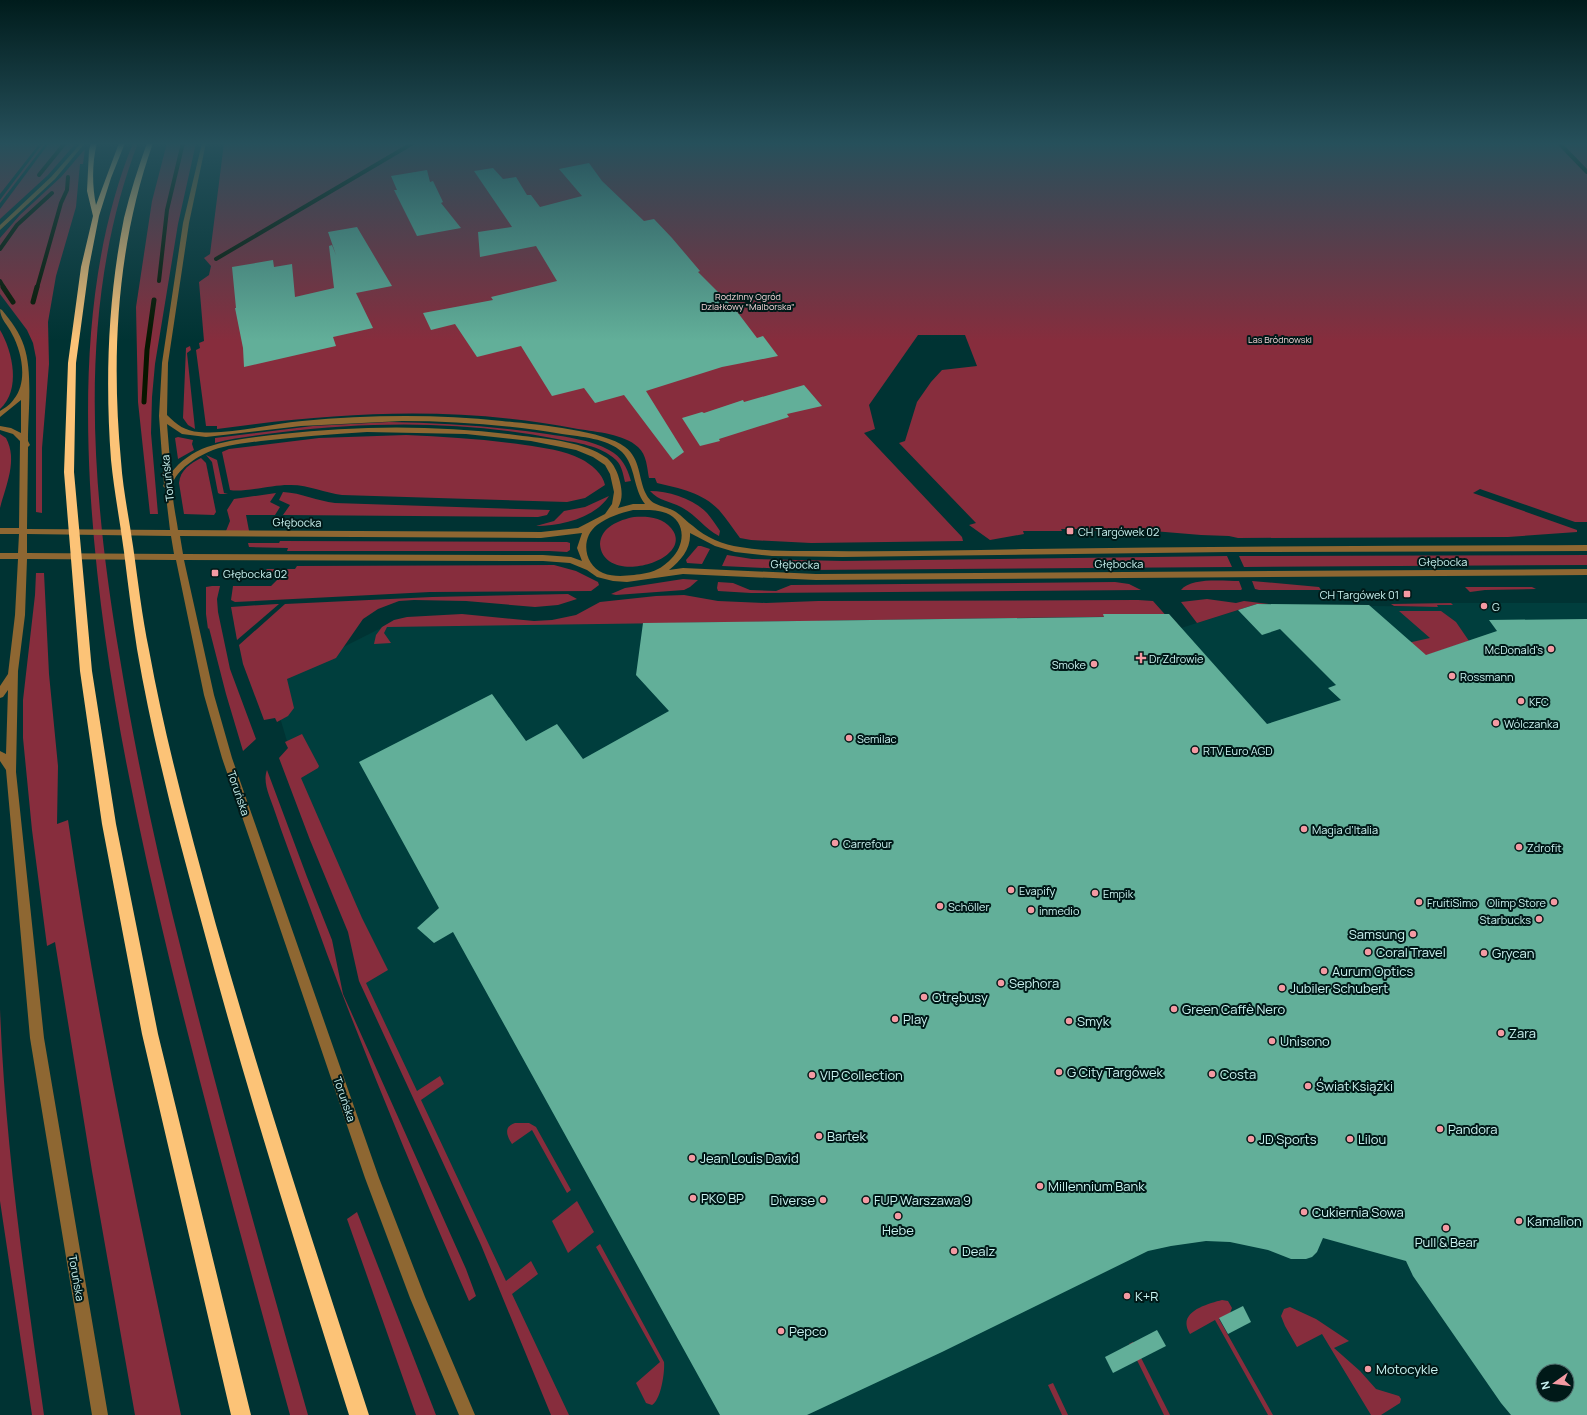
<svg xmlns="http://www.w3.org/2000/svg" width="1587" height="1415" font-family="Manrope,sans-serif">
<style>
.built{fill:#003e3d;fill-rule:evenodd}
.green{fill:#872d3d}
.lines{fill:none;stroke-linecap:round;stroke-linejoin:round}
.stream-far1{stroke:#081600;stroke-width:4}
.stream{stroke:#081600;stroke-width:5}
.building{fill:#62af99;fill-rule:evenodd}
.minor{fill:#8e6732;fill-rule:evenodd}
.highway{fill:#fcc377;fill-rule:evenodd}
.poi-dot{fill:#f49aa3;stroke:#001918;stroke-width:1.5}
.labels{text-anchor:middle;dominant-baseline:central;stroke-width:4;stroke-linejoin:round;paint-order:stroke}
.far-park-label{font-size:9px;fill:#efd3d5;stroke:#001918}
.street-label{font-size:11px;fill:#caf3f1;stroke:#001918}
.poi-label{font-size:11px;fill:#caf3f1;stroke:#001918;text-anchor:start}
.near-poi-label{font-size:13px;fill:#caf3f1;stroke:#001918;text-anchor:start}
</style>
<rect width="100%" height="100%" fill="#033"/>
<path class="built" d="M1433,603H1587V1415H568L362,976L359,941L292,758L270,684L387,625L1163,614L1178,629L1257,604L1435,607ZM1543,1371H1567V1395H1543Z"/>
<g class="green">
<polygon points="0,143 40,143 0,194"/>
<polygon points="43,143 46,143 0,203 0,200"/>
<polygon points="49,143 76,143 48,175 0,219 0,209"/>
<path d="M133,143H138C76,304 91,486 119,653C136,757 158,859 184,961C222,1113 265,1264 308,1415H290C249,1266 208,1117 171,966C133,808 99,647 90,484C84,369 90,250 133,143Z"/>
<polygon points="167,143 196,143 178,224 155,364 152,397 151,433 158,514 150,514 138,402 136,307 152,201"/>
<path d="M224,143H1587V522H1575L1480,489L1473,493L1577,530V532L1508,537L1238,538L1229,536L1201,535L1141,530L1080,531V529H1061L1062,531H1023L1024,534L990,540L969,525L976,523L899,443L905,441L917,402L931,382L942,370L977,366L965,335H918L869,405L875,429L864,433L962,537L963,541L811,543L751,540L740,538C733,529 727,519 719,510C703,493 679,488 657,483L655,478H649C647,468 647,455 638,447C624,434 597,432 578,429C455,405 340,412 217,429V426H206L196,350L200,348L199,343L204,341L199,282L209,275L211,266L204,258L210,254Z"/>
<polygon points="85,149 83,164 80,164 76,207 56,276 48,322 49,364 42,448 42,513 36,512 36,358 33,343 27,330 0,294 0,238 20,215 61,177"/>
<path d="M0,330C13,352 21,390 0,409Z"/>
<polygon points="190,346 191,350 187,353 195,429 188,425 183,418 186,348"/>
<path d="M389,422C442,423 494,426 547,434C567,437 591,440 609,450C622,457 627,467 631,481L625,482C623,474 622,466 616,460C600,445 577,443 557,439C468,421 374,421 283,432C261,435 237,437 215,443V438L313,426Z"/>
<path d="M0,434L6,438C18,460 6,485 0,508Z"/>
<path d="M406,435C446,437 486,439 525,445C544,448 564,450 581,459C591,464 603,474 605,485L585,498L567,502L342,495C325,493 309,485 291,485C274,484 243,493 230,490L222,452L229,449L319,438Z"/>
<polygon points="178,437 193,440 192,444 194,450 178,459 175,438"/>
<polygon points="206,455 217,460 224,493 228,494 220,494 218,493 212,462"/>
<path d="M201,458L206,463L216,512L214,515L184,514L179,483C180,470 191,463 201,458Z"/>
<path d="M650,491C669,491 694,499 707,513C712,519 716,525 720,531L719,536C704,528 695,514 681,507C670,501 659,501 650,491Z"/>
<path d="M283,492C302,493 317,501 335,503L550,510L547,515L538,517L283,515L290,505L279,500Z"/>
<polygon points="276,493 270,502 280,507 275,515 246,515 250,536 226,531 230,521 227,510 234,499"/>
<path d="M609,496C595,518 561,526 536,526L554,521L564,511L585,507Z"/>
<path d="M634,517C647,516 662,517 671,528C698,560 603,588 600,544C601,527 619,520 634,517Z"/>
<polygon points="280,541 567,542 570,543 570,550 567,552 549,551 287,551 288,548 249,547 248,543 279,543"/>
<polygon points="698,546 701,546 710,549 702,564 687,563 686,560"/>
<polygon points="727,555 752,559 843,561 1227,556 1232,567 808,570 722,566"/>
<polygon points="1587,555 1587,565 1244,567 1239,556"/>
<polygon points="554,565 576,571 598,582 599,585 591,591 430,592 235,602 231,600 233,586 271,586 280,577 263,573 267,569 295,569 297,566"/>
<path d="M36,573H44L49,674L58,766L57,824L68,820C97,1020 139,1218 181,1415H135L92,1171L55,942L47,946L32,830L23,738V700L35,595Z"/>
<polygon points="683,579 698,580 690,587 684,590 616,595 611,594 625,588"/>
<path d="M1239,581L1242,589L1241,590H1181C1191,577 1224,581 1239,581Z"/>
<polygon points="1252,581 1319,587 1321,590 1259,590 1255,589"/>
<polygon points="718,582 733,583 750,590 776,591 791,585 1115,582 1129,584 1141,590 751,593 718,591 717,588"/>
<polygon points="212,586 220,586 217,599 218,612 230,669 256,739 243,751 226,694 209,628 208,629 206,614 206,587"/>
<polygon points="1465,587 1532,587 1536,589 1485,590 1470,592"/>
<polygon points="568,594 577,599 558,605 535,607 466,601 414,600 399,601 378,609 363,619 336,658 287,679 294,708 288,716 277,722 275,718 264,720 243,664 239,645 285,604 432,597"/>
<polygon points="684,595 718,601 766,603 818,601 1138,600 1153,601 1178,629 1163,616 387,627 384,633 391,643 374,644 376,635 382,627 394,620 407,617 462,614 534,621 552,620 576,615 600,602 656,596"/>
<polygon points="1207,599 1236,603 1244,601 1269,604 1257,604 1197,623 1181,602"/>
<polygon points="1451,603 1453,605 1437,605 1438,607 1394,606 1391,604"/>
<polygon points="277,604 279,604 237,640 231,607"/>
<polygon points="1399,611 1441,611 1456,622 1469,641 1380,671 1412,642 1430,638"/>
<polygon points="302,734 319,766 318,768 301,778 362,918 388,970 366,983 417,1091 440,1076 444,1084 421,1100 506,1281 531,1261 538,1274 512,1294 569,1415 551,1415 481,1245 359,981 348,932 310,840 279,758 288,748 285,742"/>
<path d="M267,770L307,877L332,940L343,994L466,1269L476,1296L469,1301C419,1186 371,1071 327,954C310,906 291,859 275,812C271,799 262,783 267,770Z"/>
<path d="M0,1009C5,1145 25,1281 44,1415H32L0,1201Z"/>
<path d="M515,1123H529L536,1127L571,1190L567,1193L532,1130L512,1144C507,1136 503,1127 515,1123Z"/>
<polygon points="577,1201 594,1232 568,1253 552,1221"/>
<polygon points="357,1212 436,1415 416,1415 347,1219"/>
<path d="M600,1244L664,1362C665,1372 661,1400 652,1405L646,1403L636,1383L660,1362L596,1247Z"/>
<path d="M1222,1300L1228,1301L1232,1308L1230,1313L1219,1319L1273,1415H1268L1215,1320L1190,1334C1176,1312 1207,1304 1222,1300Z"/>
<polygon points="1290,1307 1316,1319 1349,1341 1334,1348 1360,1371 1376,1389 1399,1396 1401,1399 1400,1403 1381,1415 1371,1415 1322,1334 1297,1347 1285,1326 1281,1316 1284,1309"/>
<polygon points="1133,1342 1170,1415 1164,1415 1129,1344"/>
<polygon points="1053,1383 1068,1415 1062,1415 1048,1385"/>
</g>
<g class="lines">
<g class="stream-far1">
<polyline points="1559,143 1587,172"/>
<polyline points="39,175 65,143"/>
<polyline points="0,249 17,225 52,193"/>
<polyline points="216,259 413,143"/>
<polyline points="0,281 4,288"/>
<polyline points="159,281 167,210 183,143"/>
<polyline points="37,288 61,203 67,190 68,177"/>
</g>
<g class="stream">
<polyline points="3,287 13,302"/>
<polyline points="33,302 37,287"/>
<polyline points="144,402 147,350 154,300"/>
</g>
</g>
<g class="building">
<polygon points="589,163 602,181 644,221 654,219 672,238 700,271 698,272 731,305 732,305 757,338 763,336 778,356 722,367 646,391 684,452 673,460 624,395 595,403 584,388 552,396 521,346 477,357 455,324 431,330 423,313 493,300 491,297 557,281 536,246 480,257 478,232 512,227 474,171 493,168 503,179 516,177 527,195 531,195 540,207 582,196 559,169"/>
<polygon points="427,170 430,182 433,181 443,202 441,203 461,228 417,236 394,190 397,190 391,176"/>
<polygon points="357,227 392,286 356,293 373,328 333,337 336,346 244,367 243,348 235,308 236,308 232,267 273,260 274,267 292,264 295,297 334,288 329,246 332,245 336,255 328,232"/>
<polygon points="804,385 822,406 787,414 789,417 719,439 720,441 700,446 682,418 702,412 704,413 743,400 744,402"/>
<path d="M1257,604L1369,605L1426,655L1497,631L1489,620L1587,619V1415H1511L1501,1403L1413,1276L1406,1261L1323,1238L1317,1252L1312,1257L1306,1259H1291L1268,1250L1230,1242L1206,1241L1171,1246L1148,1251L942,1352L807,1415H720L453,932L434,943L417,928L439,908L359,762L492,694L526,741L557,724L583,759L669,711L636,675L643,623L1104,617L1103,614H1169L1267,724L1341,700L1328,688L1336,685L1280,629L1262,635L1238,610ZM1543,1371H1567V1395H1543Z"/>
<polygon points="1243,1306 1251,1322 1228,1334 1219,1318"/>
<polygon points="1157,1330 1166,1346 1113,1373 1105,1357"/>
</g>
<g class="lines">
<g class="minor">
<polygon points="81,143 85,143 55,179 0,230 0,225 51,177"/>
<path d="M202,143H206L189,223L168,363L167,415C177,425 185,431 199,432C229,435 270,424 302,421C368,415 436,414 502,421C531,424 603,430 625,447C641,459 638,478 646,494C652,507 665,505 676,512C682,516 687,522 693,526C705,537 724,545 740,547C769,552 800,551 829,551C896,552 963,550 1030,549C1215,546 1401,546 1587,545V551L1230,552L842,557L772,556L735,552L715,546L690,533C691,549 681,560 669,570L683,568L816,574L1587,569V575L816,580L683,574L627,582L613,581L597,577L587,570L570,563L543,561L184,560L214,695L232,758L379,1178L425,1297L475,1415H459L410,1298L365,1178L222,758L204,695L176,560L27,559L25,615L18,671L16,772L44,1038L108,1415H92L30,1038L6,770L0,761V751L6,754L8,690L3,697L0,698V686L8,674L15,615L18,559H0V553H18L19,534H0V528H19L20,441L13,434L0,430V426L11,428L21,433V400L0,417V411C5,408 11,404 14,399C28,382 22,352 12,334C8,325 0,319 0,309L2,310C11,321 20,333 24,346C33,373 28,413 28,441L30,445L28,447L27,529L170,530L165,488L163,486L164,484L159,416L162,363L183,223ZM402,421C456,421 509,425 562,434C581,437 607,438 622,452C636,466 633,489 645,504H633L618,508C623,499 622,491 620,482C618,473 614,464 607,458C584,442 550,439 523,436C443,425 362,425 282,434C257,437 231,439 207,447C193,452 180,461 171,473L167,424L182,434L206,437L301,426ZM367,432L466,434L531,441L576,450L593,457L605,465L610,474L614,492L612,504L605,514L578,528L541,532L178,530C177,521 170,490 173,482C180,467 198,456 213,450C228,445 245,443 261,441C296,437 332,434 367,432ZM633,510C644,510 656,509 666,513C687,521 685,546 671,559C659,571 651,573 634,575C624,576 613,577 603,573C584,565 580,538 597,525C608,517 620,513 633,510ZM582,533L577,548L582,561L571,557L543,555L183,554L180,536L541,538ZM27,534L171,536L174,554L27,553Z"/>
</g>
<g class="highway">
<path d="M91,143H97C92,162 92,186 96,205L119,143H125L111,178L99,216L89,267L76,363L74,472L92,671L116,824L158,1034L251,1415H231L142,1034L102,824L80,671L64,472L68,363L81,267L93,216L87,191L89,150Z"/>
<path d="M147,143H153C117,245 111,354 121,461C123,490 129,518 133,546C138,581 142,616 149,650C166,743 191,834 216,925C263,1090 316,1252 369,1415H349C298,1252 246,1089 202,924C177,833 153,742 137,649C132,617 128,584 124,552C120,521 114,491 111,460C105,380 108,297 124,218C130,193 138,168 147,143Z"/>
</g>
</g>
<linearGradient id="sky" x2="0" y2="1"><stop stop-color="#001c1c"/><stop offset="0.42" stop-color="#26505b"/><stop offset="1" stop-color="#26505b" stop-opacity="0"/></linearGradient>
<rect width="1587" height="341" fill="url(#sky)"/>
<g class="poi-dot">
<rect x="1066" y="527" width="8" height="8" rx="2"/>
<rect x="211" y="569" width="8" height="8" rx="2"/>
<rect x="1403" y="590" width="8" height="8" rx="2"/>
<circle cx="1484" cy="606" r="4"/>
<circle cx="1551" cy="649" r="4"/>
<path d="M1139 652h4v4h4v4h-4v4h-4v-4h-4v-4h4z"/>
<circle cx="1094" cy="664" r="4"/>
<circle cx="1452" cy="676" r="4"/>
<circle cx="1521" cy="701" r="4"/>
<circle cx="1496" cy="723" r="4"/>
<circle cx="849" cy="738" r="4"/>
<circle cx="1195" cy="750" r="4"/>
<circle cx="1304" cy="829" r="4"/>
<circle cx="835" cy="843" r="4"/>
<circle cx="1519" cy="847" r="4"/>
<circle cx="1011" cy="890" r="4"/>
<circle cx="1095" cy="893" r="4"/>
<circle cx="1419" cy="902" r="4"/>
<circle cx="1554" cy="902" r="4"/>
<circle cx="940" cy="906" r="4"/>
<circle cx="1031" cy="910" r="4"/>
<circle cx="1539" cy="919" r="4"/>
<circle cx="1413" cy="934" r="4"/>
<circle cx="1368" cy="952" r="4"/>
<circle cx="1484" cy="953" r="4"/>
<circle cx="1324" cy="971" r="4"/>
<circle cx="1001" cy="983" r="4"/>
<circle cx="1282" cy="988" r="4"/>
<circle cx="924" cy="997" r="4"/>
<circle cx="1174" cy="1009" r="4"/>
<circle cx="895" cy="1019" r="4"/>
<circle cx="1069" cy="1021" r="4"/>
<circle cx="1501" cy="1033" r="4"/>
<circle cx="1272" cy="1041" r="4"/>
<circle cx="1059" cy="1072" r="4"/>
<circle cx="1212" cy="1074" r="4"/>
<circle cx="812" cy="1075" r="4"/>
<circle cx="1308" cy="1086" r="4"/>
<circle cx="1440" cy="1129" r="4"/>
<circle cx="819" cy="1136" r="4"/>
<circle cx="1251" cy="1139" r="4"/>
<circle cx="1350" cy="1139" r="4"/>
<circle cx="692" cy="1158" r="4"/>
<circle cx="1040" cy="1186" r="4"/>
<circle cx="693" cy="1198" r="4"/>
<circle cx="823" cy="1200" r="4"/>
<circle cx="866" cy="1200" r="4"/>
<circle cx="1304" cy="1212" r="4"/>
<circle cx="898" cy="1216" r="4"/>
<circle cx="1519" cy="1221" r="4"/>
<circle cx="1446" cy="1228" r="4"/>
<circle cx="954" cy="1251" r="4"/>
<circle cx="1127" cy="1296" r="4"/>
<circle cx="781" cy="1331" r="4"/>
<circle cx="1368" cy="1369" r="4"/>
</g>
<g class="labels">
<g class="far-park-label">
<text x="748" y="296">Rodzinny Ogród<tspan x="748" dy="10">Działkowy "Malborska"</tspan></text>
<text x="1280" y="339">Las Bródnowski</text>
</g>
<g class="street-label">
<text transform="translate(167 478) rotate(-96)">Toruńska</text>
<text transform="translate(297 522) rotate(1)">Głębocka</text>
<text x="1443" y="561">Głębocka</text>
<text x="1119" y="563">Głębocka</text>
<text transform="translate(795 564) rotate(1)">Głębocka</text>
<text transform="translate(239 793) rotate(71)">Toruńska</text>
<text transform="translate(345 1099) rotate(71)">Toruńska</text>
<text transform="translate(77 1278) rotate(80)">Toruńska</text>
</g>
<g class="poi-label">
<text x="1078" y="531">CH Targówek 02</text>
<text x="223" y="573">Głębocka 02</text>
<text x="1399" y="594" text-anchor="end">CH Targówek 01</text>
<text x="1492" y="606">G</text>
<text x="1543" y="649" text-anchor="end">McDonald's</text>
<text x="1149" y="658">Dr Zdrowie</text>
<text x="1086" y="664" text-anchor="end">Smoke</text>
<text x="1460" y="676">Rossmann</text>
<text x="1529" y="701">KFC</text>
<text x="1504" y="723">Wólczanka</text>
<text x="857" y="738">Semilac</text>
<text x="1203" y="750">RTV Euro AGD</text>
<text x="1312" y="829">Magia d’Italia</text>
<text x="843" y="843">Carrefour</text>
<text x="1527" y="847">Zdrofit</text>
<text x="1019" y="890">Evapify</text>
<text x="1103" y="893">Empik</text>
<text x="1427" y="902">FruitiSimo</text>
<text x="1546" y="902" text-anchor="end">Olimp Store</text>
<text x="948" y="906">Schöller</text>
<text x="1039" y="910">inmedio</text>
<text x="1531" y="919" text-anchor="end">Starbucks</text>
</g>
<g class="near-poi-label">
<text x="1405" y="934" text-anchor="end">Samsung</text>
<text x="1376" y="952">Coral Travel</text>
<text x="1492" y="953">Grycan</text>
<text x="1332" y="971">Aurum Optics</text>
<text x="1009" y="983">Sephora</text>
<text x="1290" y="988">Jubiler Schubert</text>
<text x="932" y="997">Otrębusy</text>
<text x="1182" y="1009">Green Caffè Nero</text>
<text x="903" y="1019">Play</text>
<text x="1077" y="1021">Smyk</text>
<text x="1509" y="1033">Zara</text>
<text x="1280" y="1041">Unisono</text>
<text x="1067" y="1072">G City Targówek</text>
<text x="1220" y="1074">Costa</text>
<text x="820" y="1075">VIP Collection</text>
<text x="1316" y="1086">Świat Książki</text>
<text x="1448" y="1129">Pandora</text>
<text x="827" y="1136">Bartek</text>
<text x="1259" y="1139">JD Sports</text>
<text x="1358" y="1139">Lilou</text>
<text x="700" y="1158">Jean Louis David</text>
<text x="1048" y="1186">Millennium Bank</text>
<text x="701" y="1198">PKO BP</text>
<text x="815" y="1200" text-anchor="end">Diverse</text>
<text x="874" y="1200">FUP Warszawa 9</text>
<text x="1312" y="1212">Cukiernia Sowa</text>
<text x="1527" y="1221">Kamalion</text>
<text x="898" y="1230" text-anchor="middle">Hebe</text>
<text x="1446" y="1242" text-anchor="middle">Pull &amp; Bear</text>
<text x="962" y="1251">Dealz</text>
<text x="1135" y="1296">K+R</text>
<text x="789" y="1331">Pepco</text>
<text x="1376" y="1369">Motocykle</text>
</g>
</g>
<g transform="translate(1555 1383) rotate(256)"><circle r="19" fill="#001918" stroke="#51706f"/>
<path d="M0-3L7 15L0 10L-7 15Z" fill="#f49aa3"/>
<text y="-6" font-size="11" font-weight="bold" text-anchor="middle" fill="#caf3f1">N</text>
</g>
</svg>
